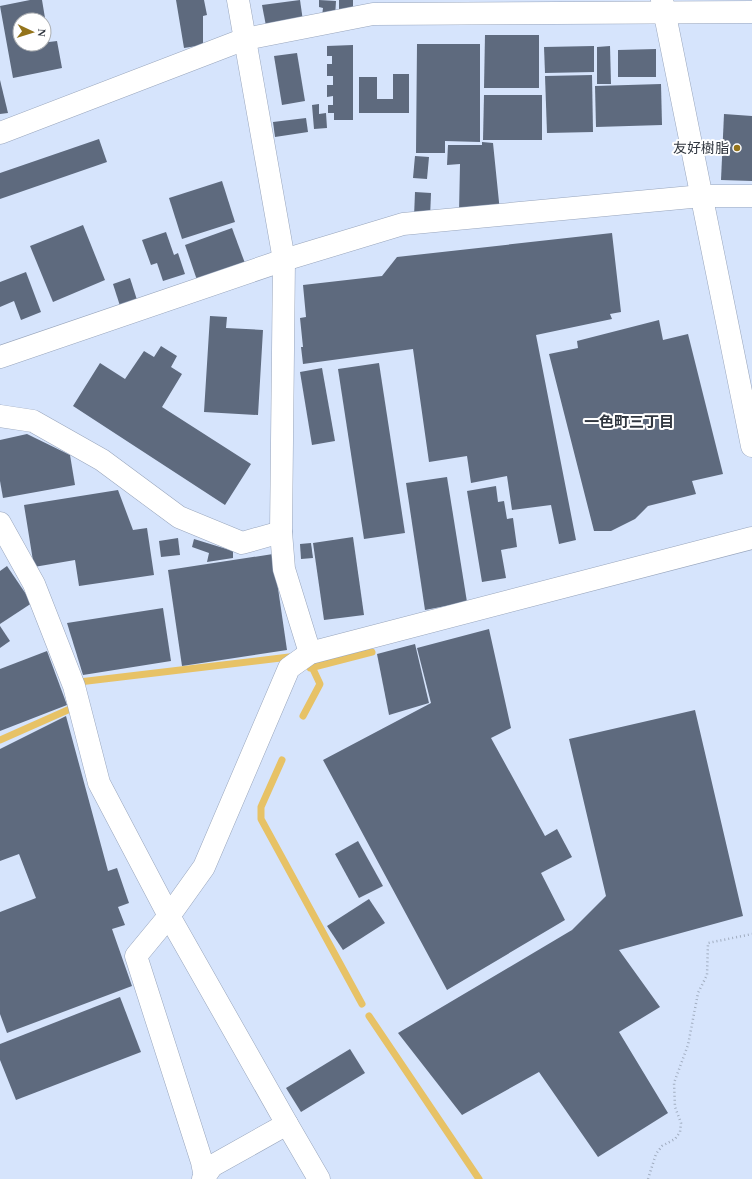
<svg xmlns="http://www.w3.org/2000/svg" width="752" height="1179" font-family="'Times New Roman','Noto Sans JP',serif">
<style>
.lines{fill:none;stroke-linecap:round;stroke-linejoin:round}
.stream{stroke:#e7c266;stroke-width:7}
.building{fill:#5e6a7e;fill-rule:evenodd}
.street-casing{stroke:#98a5bc;stroke-width:23}
.path{stroke:#a1adc0;stroke-width:2.5;stroke-dasharray:1 3;stroke-linecap:butt}
.street{stroke:#fff;stroke-width:22}
.poi-dot{fill:#94741b;stroke:#fff;stroke-width:1.5}
.labels{text-anchor:middle;dominant-baseline:central;stroke-width:4;stroke-linejoin:round;paint-order:stroke}
.poi-label{font-size:14px;fill:#30363f;stroke:#fff;text-anchor:end}
.neighbourhood-label{font-size:15px;font-weight:bold;fill:#30363f;stroke:#fff}
</style>
<rect width="100%" height="100%" fill="#d6e4fc"/>
<g class="lines">
<g class="stream">
<polyline points="310,668 372,652"/>
<polyline points="79,682 289,657"/>
<polyline points="303,716 320,684 313,669"/>
<polyline points="0,740 70,709"/>
<polyline points="282,760 261,807 261,819 362,1004"/>
<polyline points="369,1016 479,1179"/>
</g>
</g>
<g class="building">
<path d="M30,0H42L49,42L57,41L62,68L13,78L0,6ZM20,20H44V44H20Z"/>
<polygon points="176,0 204,0 207,15 203,16 203,45 184,48"/>
<polygon points="300,0 303,21 266,26 262,5"/>
<polygon points="319,0 336,1 335,17 322,16 323,8 319,7"/>
<rect x="339" y="0" width="14" height="16"/>
<polygon points="485,35 539,35 539,88 484,88"/>
<polygon points="417,44 480,44 480,142 445,141 445,153 416,153"/>
<polygon points="353,45 353,120 334,120 334,113 328,113 328,105 333,105 333,96 327,97 327,85 333,85 333,76 327,76 327,64 332,64 332,56 327,56 327,46"/>
<polygon points="594,46 594,72 545,73 544,47"/>
<polygon points="610,46 611,84 597,84 597,47"/>
<polygon points="656,49 656,77 618,77 618,50"/>
<polygon points="297,53 305,101 282,105 274,56"/>
<polygon points="393,74 409,74 409,113 359,113 359,77 377,77 377,99 393,99"/>
<polygon points="592,75 593,132 547,133 545,76"/>
<polygon points="0,80 8,113 0,114"/>
<polygon points="661,84 662,125 596,127 595,86"/>
<polygon points="484,95 542,95 542,140 483,140"/>
<polygon points="319,104 319,114 326,113 327,128 314,129 312,105"/>
<polygon points="724,114 752,116 752,181 721,180"/>
<polygon points="306,118 308,132 275,137 273,122"/>
<polygon points="99,139 107,162 0,199 0,173"/>
<polygon points="482,142 493,143 500,212 459,212 460,164 447,165 448,145 482,145"/>
<polygon points="415,156 429,157 427,179 413,178"/>
<polygon points="222,181 235,222 182,239 169,198"/>
<polygon points="415,192 431,193 430,218 414,217"/>
<polygon points="83,225 105,280 53,302 30,246"/>
<polygon points="232,228 246,266 198,283 185,245"/>
<polygon points="166,232 174,255 178,253 185,274 163,281 157,263 151,265 142,240"/>
<polygon points="612,233 621,312 610,314 612,319 536,335 576,540 559,544 551,505 512,510 507,476 471,483 467,456 429,462 413,349 303,364 301,347 303,347 300,318 306,317 303,285 382,276 397,257"/>
<polygon points="26,272 41,312 21,320 14,301 0,307 0,282"/>
<polygon points="130,278 138,303 121,309 113,284"/>
<polygon points="210,316 227,317 226,328 263,330 258,415 204,412"/>
<polygon points="659,320 663,340 688,334 723,474 692,481 696,494 648,506 635,519 611,531 594,531 549,354 578,348 577,341"/>
<polygon points="161,346 177,356 171,367 182,374 162,407 251,464 225,505 73,406 100,363 125,379 144,351 154,357"/>
<polygon points="379,363 405,533 364,539 338,369"/>
<polygon points="322,368 335,441 312,445 300,372"/>
<polygon points="27,434 70,455 75,485 3,498 0,481 0,440"/>
<polygon points="447,477 467,602 425,610 406,483"/>
<polygon points="496,486 498,502 504,501 507,519 513,518 517,547 501,550 506,578 482,582 467,491"/>
<polygon points="118,490 133,530 147,528 154,575 79,586 75,560 34,567 24,505"/>
<polygon points="353,537 364,615 324,620 313,543"/>
<polygon points="178,538 180,555 161,557 159,541"/>
<polygon points="194,539 233,551 233,558 207,562 209,553 192,547"/>
<polygon points="311,543 313,558 301,559 300,544"/>
<polygon points="273,554 287,650 182,666 168,570"/>
<polygon points="7,566 32,603 0,624 0,571"/>
<polygon points="163,608 171,661 83,675 67,623"/>
<polygon points="0,626 10,641 0,648"/>
<polygon points="489,629 511,728 491,738 545,836 557,829 572,857 541,873 565,920 447,990 323,760 431,703 417,648"/>
<polygon points="415,644 429,703 389,715 377,654"/>
<polygon points="47,651 67,705 0,731 0,669"/>
<polygon points="695,710 743,916 619,950 660,1007 619,1032 668,1113 598,1157 539,1072 462,1115 398,1033 572,930 606,896 569,739"/>
<polygon points="66,716 108,871 117,868 129,903 118,907 125,925 112,929 132,986 7,1033 0,1014 0,912 36,898 19,854 0,861 0,749"/>
<polygon points="358,841 383,886 359,898 335,854"/>
<polygon points="369,899 385,923 343,950 327,926"/>
<polygon points="120,997 141,1052 16,1100 0,1060 0,1044"/>
<polygon points="350,1049 365,1073 301,1112 286,1088"/>
</g>
<g class="lines">
<g class="street-casing">
<g id="street">
<polyline points="238,0 284,260 281,532 284,569 310,653"/>
<polyline points="662,0 752,446"/>
<polyline points="0,133 245,39 373,14 752,12"/>
<polyline points="0,357 284,260 403,224 702,196 752,196"/>
<polyline points="0,416 33,421 102,460 179,517 242,543 281,532"/>
<polyline points="0,523 34,584 74,686 99,783 169,916 287,1124 319,1179"/>
<polyline points="205,1177 202,1162 136,956 169,916 204,867 289,668 310,653 752,538"/>
<polyline points="203,1179 212,1166 287,1124"/>
</g>
</g>
<polyline class="path" points="648,1179 656,1154 662,1146 675,1139 680,1132 681,1123 675,1107 674,1083 688,1045 698,993 707,975 708,943 752,934"/>
<use href="#street" class="street"/>
</g>
<circle class="poi-dot" cx="737" cy="148" r="4"/>
<g class="labels">
<g class="poi-label">
<text x="729" y="148">友好樹脂</text>
</g>
<g class="neighbourhood-label">
<text x="629" y="422">一色町三丁目</text>
</g>
</g>
<g transform="translate(32 32) rotate(94)"><circle r="19" fill="#ffffff" stroke="#acafb2"/>
<path d="M0-3L7 15L0 10L-7 15Z" fill="#94741b"/>
<text y="-6" font-size="11" font-weight="bold" text-anchor="middle" fill="#30363f">N</text>
</g>
</svg>
